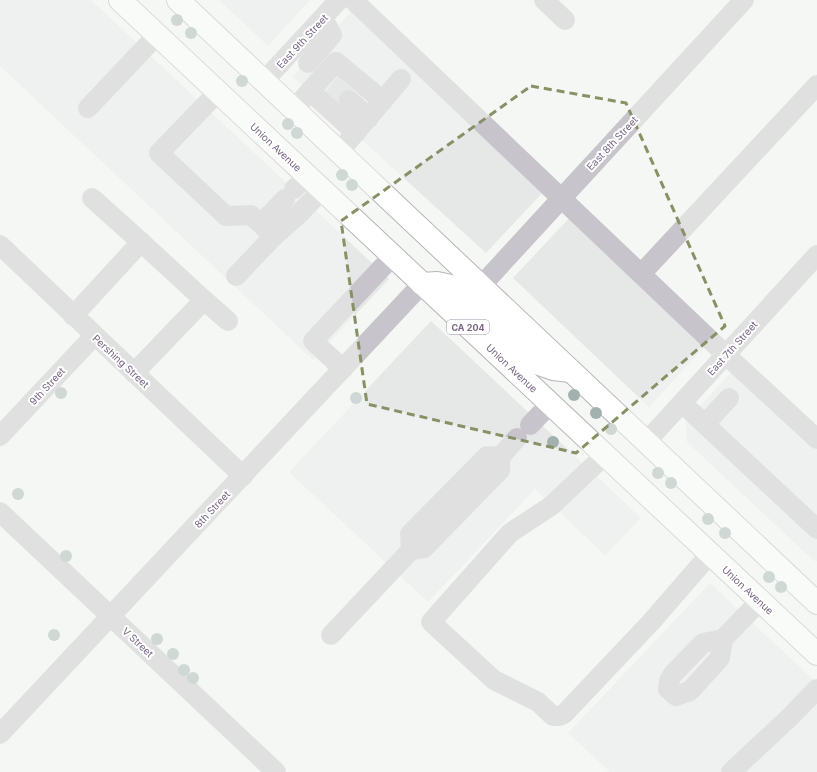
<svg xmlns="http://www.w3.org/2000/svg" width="817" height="772" font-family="Inter,sans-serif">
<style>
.built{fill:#e6e8e8}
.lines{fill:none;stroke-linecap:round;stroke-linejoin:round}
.minor-tunnel{stroke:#d5d3d8;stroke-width:20;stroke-dasharray:20 10;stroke-linecap:butt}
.highway-casing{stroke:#b9b5bb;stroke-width:24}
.minor{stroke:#c8c4cb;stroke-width:20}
.highway{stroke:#fff;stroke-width:22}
.tree{fill:#a3b1ae}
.marked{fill:none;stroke:#869165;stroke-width:3;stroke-dasharray:8 5;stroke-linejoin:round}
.labels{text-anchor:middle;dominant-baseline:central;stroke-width:4;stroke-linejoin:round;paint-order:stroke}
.shield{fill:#fff;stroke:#a094a9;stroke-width:1}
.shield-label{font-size:9px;font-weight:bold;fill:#776684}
.street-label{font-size:10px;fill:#776684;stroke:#fff}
</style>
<rect width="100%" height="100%" fill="#f4f7f4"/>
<g class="built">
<polygon points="0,0 91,0 389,279 313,360 0,66"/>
<polygon points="219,0 310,0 268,46"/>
<polygon points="353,9 544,191 486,253 293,77"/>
<polygon points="573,214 709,342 649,407 513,278"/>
<polygon points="431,321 641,518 605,555 535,489 428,602 289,472"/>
<polygon points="736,367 817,443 817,561 814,561 687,442 686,421"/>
<polygon points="710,583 817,683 817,772 610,772 568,733"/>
</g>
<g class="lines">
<polyline class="minor-tunnel" points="331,85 349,100"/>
<g class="highway-casing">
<g id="highway">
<polyline points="120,0 817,654"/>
<polyline points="178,0 817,603"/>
<polyline points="422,284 437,283 451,286 536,363 553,369 571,371"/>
</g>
</g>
<g class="minor">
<polyline points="353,0 726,355 817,439"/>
<polyline points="544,0 565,20"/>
<polyline points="308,63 332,35 323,18"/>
<polyline points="264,81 339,0"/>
<polyline points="310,91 356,133"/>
<polyline points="218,92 159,153 226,216 251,215 274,236 236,276"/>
<polyline points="349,100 369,118"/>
<polyline points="88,108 157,35"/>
<polyline points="294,109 336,62 383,101"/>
<polyline points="339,152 401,79"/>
<polyline points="294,189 307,176"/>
<polyline points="92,198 141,242"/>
<polyline points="261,224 285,199"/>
<polyline points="274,236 298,215 322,190"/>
<polyline points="0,245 243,476"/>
<polyline points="641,274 817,85"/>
<polyline points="480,287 744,0"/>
<polyline points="73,316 141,242 204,300"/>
<polyline points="343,369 313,341 393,256"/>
<polyline points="134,373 204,300 228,321"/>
<polyline points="682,403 817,529"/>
<polyline points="705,424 729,398"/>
<polyline points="530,425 550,404"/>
<polyline points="0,436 94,336"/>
<polyline points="646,442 817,255"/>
<polyline points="605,455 551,506 510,533 431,622 494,680 538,702 553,716 559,716 564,714 652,621 710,554"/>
<polyline points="0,512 276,772"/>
<polyline points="411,550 410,534 487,456 500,457"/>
<polyline points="331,635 411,550 424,548 500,470 500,457 517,438"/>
<polyline points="723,639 703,643 673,674 669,681 668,689 676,696 690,691 720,658 723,639 760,601"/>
<polyline points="0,734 422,284"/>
<polyline points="731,772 790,717 817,689"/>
</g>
<use href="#highway" class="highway"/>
</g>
<g class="tree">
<circle cx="177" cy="20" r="6"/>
<circle cx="191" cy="33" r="6"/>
<circle cx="242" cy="81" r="6"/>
<circle cx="288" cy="124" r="6"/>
<circle cx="297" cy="133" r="6"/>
<circle cx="342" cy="175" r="6"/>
<circle cx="352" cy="185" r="6"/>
<circle cx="61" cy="393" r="6"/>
<circle cx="574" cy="395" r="6"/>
<circle cx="356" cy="398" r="6"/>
<circle cx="596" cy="413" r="6"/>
<circle cx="611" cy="429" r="6"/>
<circle cx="553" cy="442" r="6"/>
<circle cx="658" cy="473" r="6"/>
<circle cx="671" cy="483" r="6"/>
<circle cx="18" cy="494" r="6"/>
<circle cx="708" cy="519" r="6"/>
<circle cx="725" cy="533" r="6"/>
<circle cx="66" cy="556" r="6"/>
<circle cx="769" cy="577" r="6"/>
<circle cx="781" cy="587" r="6"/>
<circle cx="54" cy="635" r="6"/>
<circle cx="157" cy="639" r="6"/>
<circle cx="173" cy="654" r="6"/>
<circle cx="184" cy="670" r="6"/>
<circle cx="193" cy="678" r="6"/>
</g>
<path d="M0 0H817V772H0ZM531,86L626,103L725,326L576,453L367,404L341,221Z" fill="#f4f7f4" fill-opacity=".55" fill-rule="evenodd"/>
<path class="marked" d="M531,86L626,103L725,326L576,453L367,404L341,221Z"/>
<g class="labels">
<rect class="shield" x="447" y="320" width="42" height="14" rx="3"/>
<g class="shield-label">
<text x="468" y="327">CA 204</text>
</g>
<g class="street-label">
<text transform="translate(302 41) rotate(-47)">East 9th Street</text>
<text transform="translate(612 143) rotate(-47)">East 8th Street</text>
<text transform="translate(276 147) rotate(43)">Union Avenue</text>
<text transform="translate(732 348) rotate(-48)">East 7th Street</text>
<text transform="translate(121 361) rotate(43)">Pershing Street</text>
<text transform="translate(512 368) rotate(43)">Union Avenue</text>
<text transform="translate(47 386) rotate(-47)">9th Street</text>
<text transform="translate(212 509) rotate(-47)">8th Street</text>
<text transform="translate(748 590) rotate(43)">Union Avenue</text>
<text transform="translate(138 642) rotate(43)">V Street</text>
</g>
</g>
</svg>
